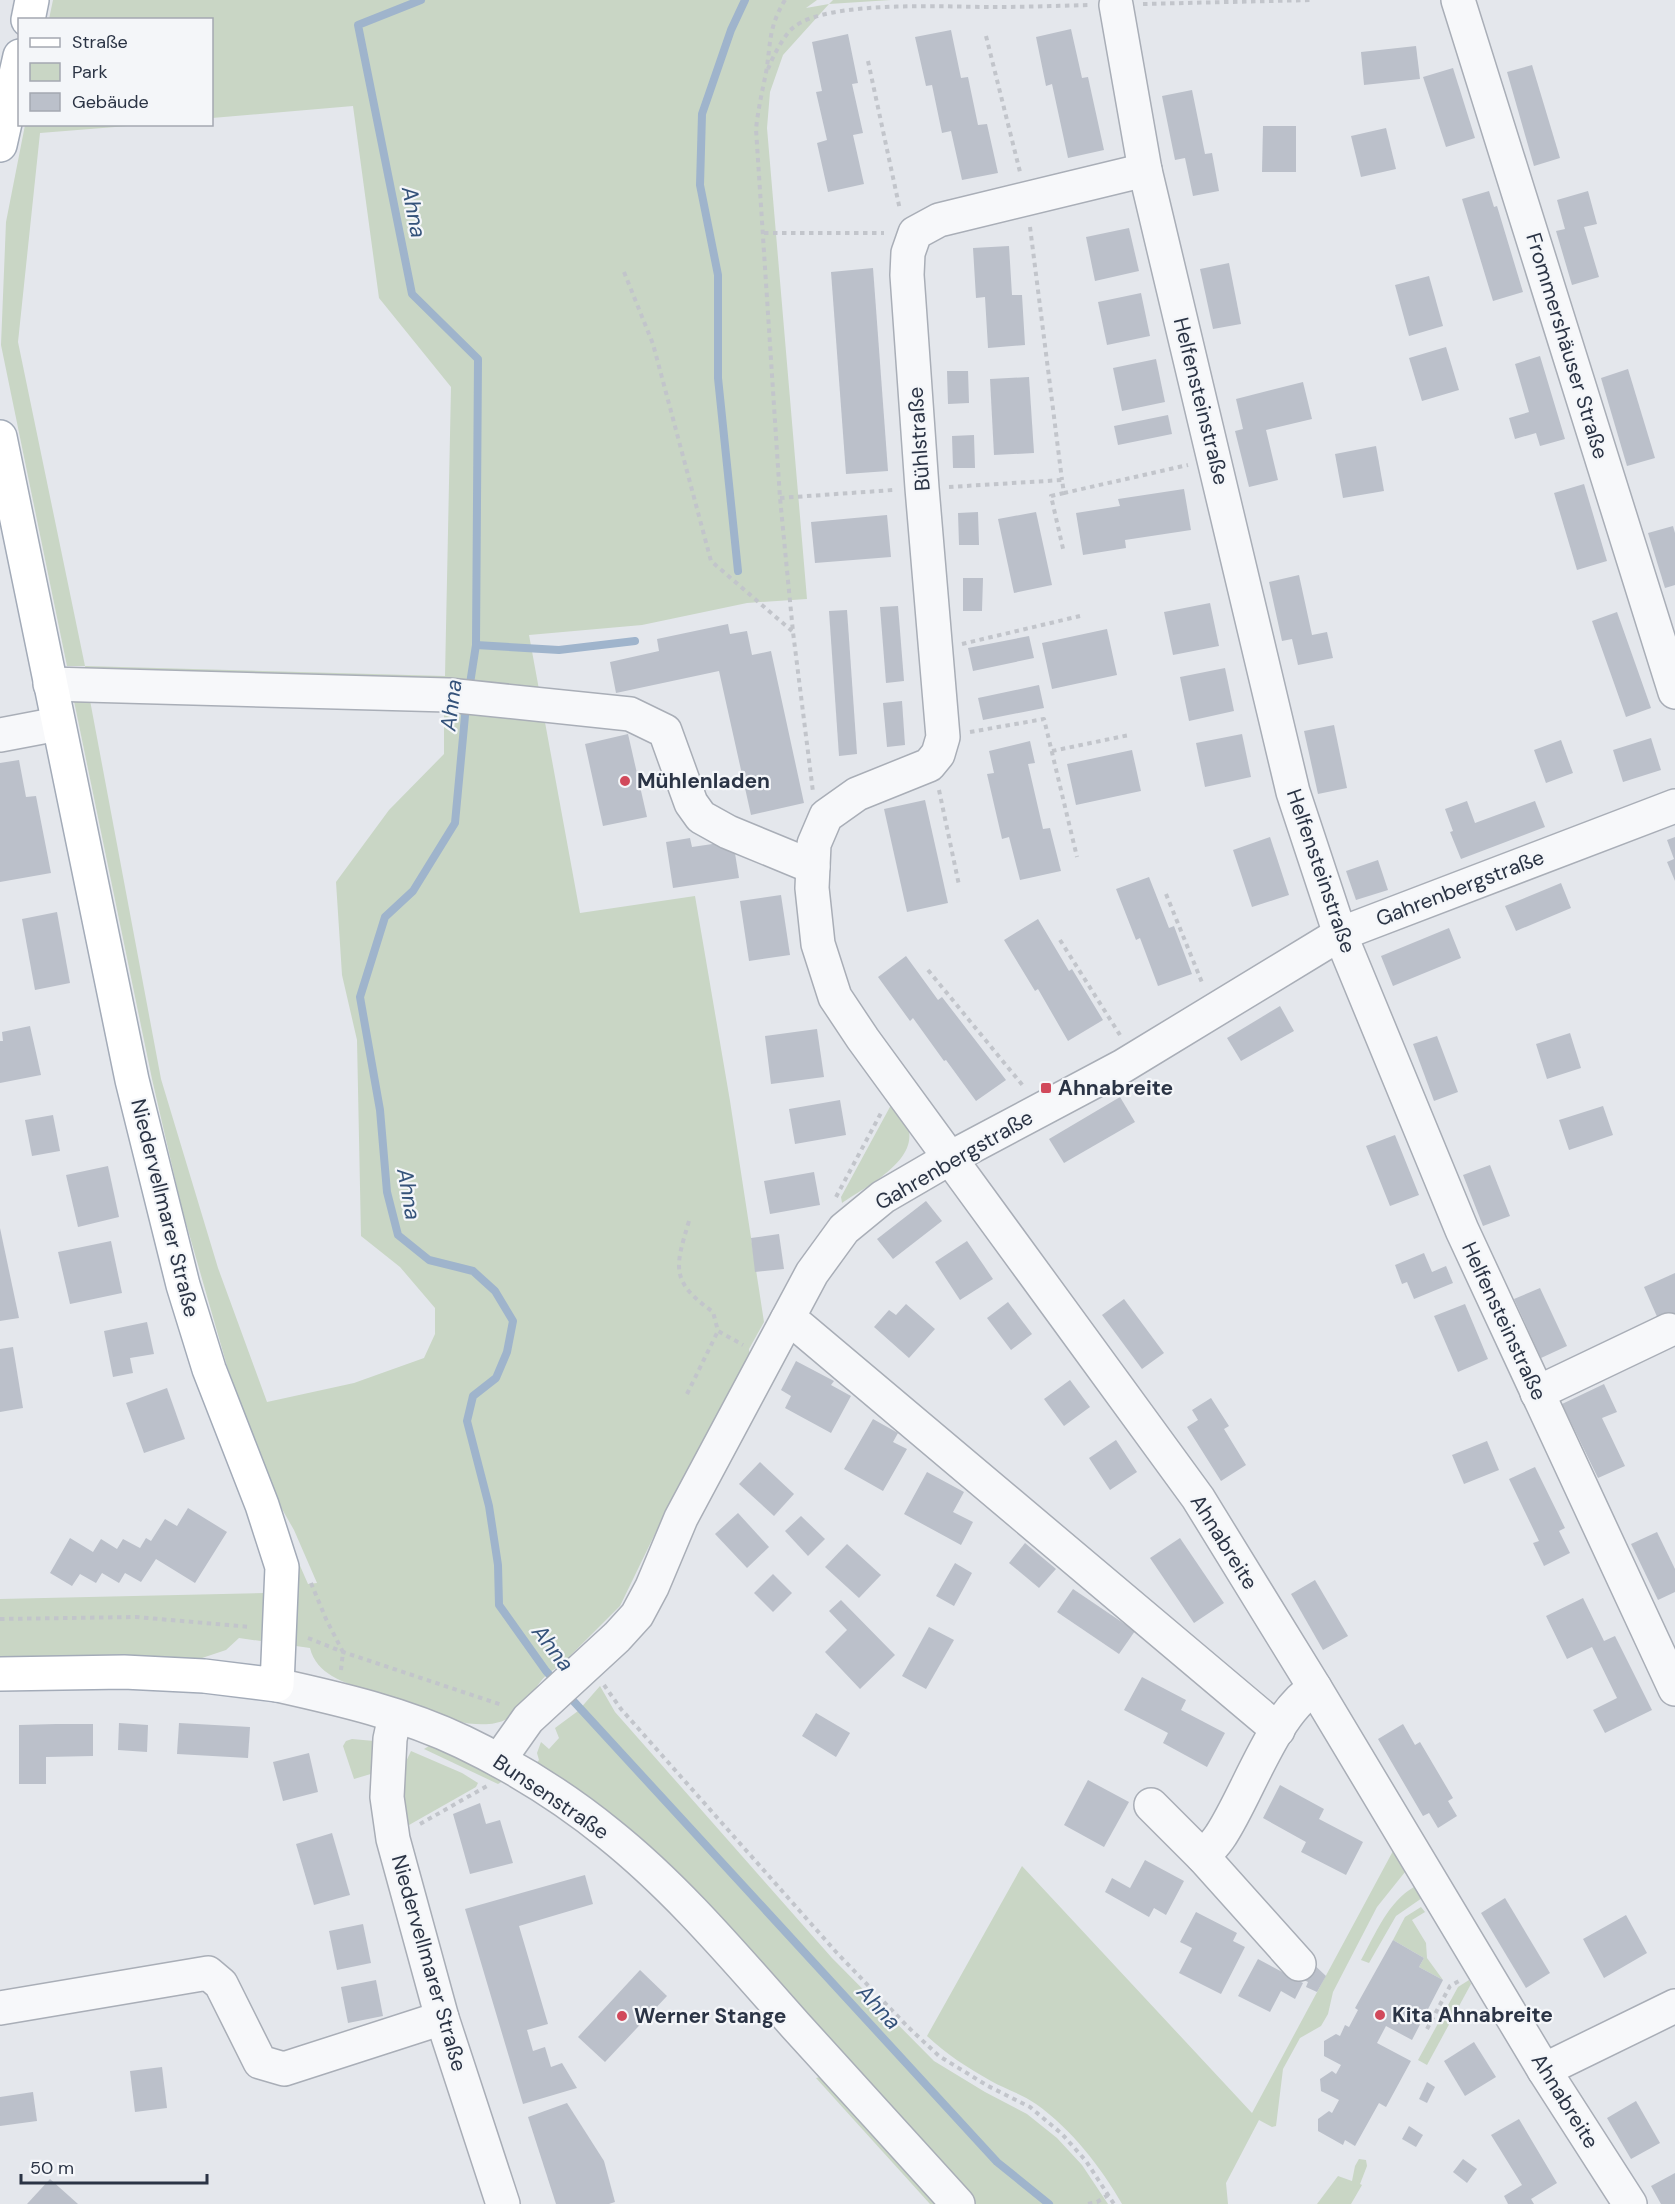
<svg xmlns="http://www.w3.org/2000/svg" width="1675" height="2204" font-family="'DM Sans',sans-serif">
<style>
.green{fill:#c9d6c5;fill-rule:evenodd}
.lines{fill:none;stroke-linecap:round;stroke-linejoin:round}
.stream{stroke:#9fb4cc;stroke-width:8}
.building{fill:#bbc0ca}
.minor-casing{stroke:#a9aeb7;stroke-width:36}
.major-casing{stroke:#a3abb8;stroke-width:36}
.path{stroke:#c2c5cb;stroke-width:4;stroke-dasharray:4.5 4.5;stroke-linecap:butt}
.minor{stroke:#f7f8fa;stroke-width:33}
.major{stroke:#fff;stroke-width:33}
.poi-dot{fill:#d1495b;stroke:#f4f6f9;stroke-width:2}
.labels{text-anchor:middle;dominant-baseline:central;stroke-width:4.5;stroke-linejoin:round;paint-order:stroke}
.street-label{font-size:21px;fill:#2b3445;stroke:#f4f6f9}
.poi-label{font-size:21px;font-weight:bold;fill:#2b3445;stroke:#f4f6f9;text-anchor:start}
.water-label{font-size:22px;font-style:italic;fill:#34527a;stroke:#f4f6f9}
</style>
<rect width="100%" height="100%" fill="#e4e7ec"/>
<g class="green">
<path d="M53,0H817L806,8L829,4L833,0H891L829,4L783,55L770,92L767,128L807,599L747,603L642,625L529,635L580,913L695,896L730,1101L764,1322L749,1349L750,1362L666,1511L620,1606L570,1656L574,1659C566,1663 557,1667 550,1672C535,1683 528,1708 507,1719C474,1737 408,1705 375,1693C361,1688 345,1684 332,1676C322,1670 313,1661 310,1648L239,1638L226,1650L202,1658L0,1660V1599L265,1593L290,1543L308,1584L317,1583L294,1530L274,1495L227,1366L182,1209L152,1079L74,701L89,695L85,666H67L1,345L6,222L25,125H140L40,133L18,342L85,666L445,676L451,387L379,298L353,106L212,118V20L49,19ZM89,695L444,706V754L389,810L336,882L342,975L357,1040L361,1236L400,1267L435,1308V1334L424,1358L354,1383L267,1402L218,1268L161,1079Z"/>
<path d="M891,1105C896,1111 906,1119 908,1127C919,1161 865,1187 842,1203L841,1197Z"/>
<polygon points="600,1686 615,1712 832,1958 934,2061 985,2092 1027,2114 1057,2138 1082,2165 1108,2204 974,2204 742,1948 535,1765 539,1760 537,1753 541,1742 549,1749 559,1738 555,1728 578,1711"/>
<polygon points="352,1739 374,1741 374,1773 354,1779 343,1746 346,1741"/>
<polygon points="429,1746 433,1746 506,1779 498,1784 424,1749"/>
<polygon points="411,1751 462,1773 478,1783 476,1787 402,1829 402,1770"/>
<path d="M1393,1851L1405,1872L1377,1907L1333,1992L1328,2014L1321,2026L1300,2038L1283,2069L1276,2126L1272,2127L1259,2120L1226,2183L1228,2204H1122C1101,2167 1071,2129 1036,2104C1022,2094 1005,2089 991,2081C968,2068 946,2054 927,2036L1022,1866L1252,2113Z"/>
<path d="M1414,1887L1422,1898L1396,1916L1369,1963L1361,1960C1376,1933 1388,1902 1414,1887Z"/>
<polygon points="1421,1907 1425,1912 1412,1920 1426,1943 1427,1958 1443,1980 1419,1967 1424,1958 1393,1940 1405,1917"/>
<polygon points="1469,1980 1471,1984 1427,2065 1418,2060 1458,1987"/>
<polygon points="824,2076 941,2204 930,2204 816,2078"/>
<polygon points="1359,2159 1366,2160 1367,2166 1360,2184 1362,2185 1351,2204 1317,2204 1338,2176 1352,2181 1355,2166"/>
</g>
<g class="lines">
<g class="stream">
<polyline points="421,0 358,25 412,294 478,359 476,645 469,690"/>
<polyline points="738,571 718,378 718,275 700,185 702,114 731,30 745,0"/>
<polyline points="476,645 559,650 635,641"/>
<polyline points="466,705 455,823 413,891 385,917 360,997 380,1110 387,1192 398,1235 429,1260 473,1271 495,1291 513,1321 507,1352 496,1378 473,1396 467,1421 489,1506 498,1565 499,1605 546,1671 556,1682"/>
<polyline points="566,1693 997,2162 1049,2204"/>
</g>
</g>
<g class="building">
<polygon points="1071,29 1082,78 1088,77 1104,150 1068,158 1052,84 1046,86 1036,37"/>
<polygon points="951,30 961,78 968,77 978,125 987,124 998,173 962,180 951,131 942,133 932,85 926,86 915,37"/>
<polygon points="848,34 858,83 852,84 863,133 853,135 864,184 828,192 817,143 827,140 816,92 822,91 812,42"/>
<polygon points="1416,46 1420,79 1364,85 1361,52"/>
<polygon points="1532,65 1560,158 1534,166 1507,72"/>
<polygon points="1453,68 1475,138 1446,147 1423,77"/>
<polygon points="1192,90 1205,154 1212,153 1219,191 1193,196 1185,158 1175,160 1162,96"/>
<polygon points="1263,126 1296,126 1296,172 1262,172"/>
<polygon points="1386,128 1396,169 1361,177 1351,136"/>
<polygon points="1489,191 1494,207 1497,206 1523,292 1493,301 1462,199"/>
<polygon points="1588,191 1597,224 1584,227 1599,277 1572,285 1556,231 1565,229 1557,200"/>
<polygon points="1129,228 1139,271 1095,281 1086,237"/>
<polygon points="1009,246 1012,295 1022,295 1025,345 988,348 985,297 976,298 973,248"/>
<polygon points="1229,263 1241,324 1213,329 1200,269"/>
<polygon points="873,268 888,471 846,474 831,272"/>
<polygon points="1429,276 1443,326 1409,336 1395,285"/>
<polygon points="1141,293 1150,336 1107,345 1098,302"/>
<polygon points="1446,347 1459,390 1422,401 1409,358"/>
<polygon points="1540,356 1565,439 1540,446 1536,433 1515,439 1509,418 1529,412 1515,364"/>
<polygon points="1156,359 1165,402 1122,411 1113,368"/>
<polygon points="1628,369 1655,458 1627,466 1601,378"/>
<polygon points="947,371 968,371 969,403 948,404"/>
<polygon points="1029,377 1034,453 994,455 990,379"/>
<polygon points="1303,382 1312,419 1266,430 1278,480 1249,487 1235,431 1243,429 1236,399"/>
<polygon points="1168,415 1172,434 1118,445 1114,426"/>
<polygon points="974,435 975,468 953,468 952,436"/>
<polygon points="1376,446 1384,491 1343,498 1335,454"/>
<polygon points="1584,484 1607,561 1577,570 1554,493"/>
<polygon points="1184,489 1191,530 1125,540 1126,548 1083,555 1076,513 1120,506 1118,499"/>
<polygon points="978,512 979,545 959,545 958,513"/>
<polygon points="1036,512 1052,585 1014,593 998,519"/>
<polygon points="887,515 891,557 815,563 811,522"/>
<polygon points="1673,526 1675,533 1675,585 1665,588 1648,533"/>
<polygon points="1299,575 1312,635 1327,632 1333,658 1298,665 1292,639 1282,641 1269,582"/>
<polygon points="963,578 983,578 982,611 963,611"/>
<polygon points="1210,603 1219,646 1173,655 1164,612"/>
<polygon points="898,606 904,681 886,683 880,607"/>
<polygon points="847,610 857,754 839,756 829,611"/>
<polygon points="1617,612 1651,708 1626,717 1592,621"/>
<polygon points="728,624 730,634 747,631 752,655 771,651 804,803 751,815 719,671 616,693 610,662 659,651 657,639"/>
<polygon points="1107,629 1117,675 1052,689 1042,643"/>
<polygon points="1029,636 1034,658 973,671 968,648"/>
<polygon points="1225,668 1234,711 1189,721 1180,677"/>
<polygon points="1039,685 1044,708 983,720 978,698"/>
<polygon points="902,701 905,745 887,747 883,703"/>
<polygon points="1334,725 1347,788 1318,794 1304,731"/>
<polygon points="628,734 647,817 603,826 585,744"/>
<polygon points="1242,734 1251,777 1205,787 1196,743"/>
<polygon points="1651,738 1661,770 1623,782 1613,750"/>
<polygon points="1561,740 1573,773 1546,783 1534,750"/>
<polygon points="1030,741 1035,763 1028,764 1043,829 1050,828 1061,871 1020,880 1009,837 1002,839 987,774 994,773 989,751"/>
<polygon points="1132,750 1141,791 1076,805 1067,764"/>
<polygon points="19,760 26,797 36,796 51,873 0,882 0,763"/>
<polygon points="925,800 948,903 907,912 884,809"/>
<polygon points="1467,801 1475,823 1535,801 1545,827 1461,859 1450,832 1453,831 1445,809"/>
<polygon points="1270,837 1289,895 1252,907 1233,850"/>
<polygon points="1675,837 1675,881 1667,862 1674,859 1667,840"/>
<polygon points="690,838 692,847 733,841 739,878 673,888 666,842"/>
<polygon points="1378,860 1388,890 1356,900 1346,871"/>
<polygon points="1149,877 1169,928 1174,926 1192,974 1158,986 1140,938 1136,940 1116,889"/>
<polygon points="1561,883 1571,908 1516,931 1505,906"/>
<polygon points="781,895 790,955 749,961 740,901"/>
<polygon points="57,912 70,983 35,990 22,919"/>
<polygon points="1038,919 1069,971 1072,969 1103,1020 1068,1041 1038,989 1035,991 1004,940"/>
<polygon points="1449,928 1461,958 1393,986 1381,956"/>
<polygon points="906,956 938,1000 942,997 1006,1080 976,1101 946,1060 944,1061 913,1018 910,1021 878,977"/>
<polygon points="1280,1006 1294,1031 1241,1061 1227,1038"/>
<polygon points="30,1026 41,1075 0,1083 0,1041 3,1041 2,1032"/>
<polygon points="817,1029 824,1077 771,1084 765,1036"/>
<polygon points="1570,1033 1581,1068 1547,1079 1536,1044"/>
<polygon points="1437,1036 1458,1092 1434,1101 1413,1044"/>
<polygon points="1120,1097 1135,1122 1064,1163 1049,1139"/>
<polygon points="840,1100 846,1135 795,1144 789,1109"/>
<polygon points="1603,1106 1613,1135 1569,1150 1559,1120"/>
<polygon points="53,1115 60,1151 32,1156 25,1120"/>
<polygon points="1395,1135 1419,1195 1390,1206 1366,1146"/>
<polygon points="1490,1165 1510,1216 1483,1226 1463,1175"/>
<polygon points="108,1166 119,1217 78,1227 66,1175"/>
<polygon points="814,1172 820,1205 770,1214 764,1181"/>
<polygon points="926,1201 942,1221 893,1259 877,1239"/>
<polygon points="0,1228 19,1318 0,1321"/>
<polygon points="779,1234 784,1269 755,1272 751,1238"/>
<polygon points="111,1241 122,1293 70,1304 58,1252"/>
<polygon points="967,1241 993,1279 960,1300 935,1262"/>
<polygon points="1424,1253 1432,1272 1446,1266 1453,1283 1414,1299 1407,1282 1402,1284 1395,1265"/>
<polygon points="1675,1273 1675,1322 1662,1328 1644,1287"/>
<polygon points="1540,1288 1567,1346 1541,1358 1514,1299"/>
<polygon points="1124,1299 1164,1353 1142,1369 1102,1315"/>
<polygon points="1008,1302 1032,1334 1011,1350 987,1318"/>
<polygon points="906,1304 935,1329 909,1358 874,1327 889,1310 896,1315"/>
<polygon points="1465,1304 1488,1359 1458,1372 1434,1316"/>
<polygon points="147,1322 154,1354 130,1358 133,1373 113,1377 104,1331"/>
<polygon points="13,1347 23,1408 0,1412 0,1349"/>
<polygon points="796,1361 834,1381 831,1385 851,1396 831,1433 785,1408 791,1396 781,1390"/>
<polygon points="1070,1380 1090,1407 1064,1426 1044,1399"/>
<polygon points="1604,1384 1617,1412 1602,1418 1625,1466 1598,1478 1562,1404"/>
<polygon points="167,1388 185,1439 144,1453 126,1403"/>
<polygon points="1211,1398 1229,1426 1224,1429 1246,1465 1221,1481 1187,1427 1198,1420 1192,1410"/>
<polygon points="873,1419 898,1433 893,1442 907,1449 883,1491 844,1469"/>
<polygon points="1116,1440 1137,1472 1110,1490 1089,1458"/>
<polygon points="1487,1441 1499,1470 1464,1484 1452,1455"/>
<polygon points="760,1462 794,1494 774,1516 739,1484"/>
<polygon points="1535,1467 1565,1528 1559,1531 1570,1553 1544,1566 1533,1543 1539,1541 1509,1479"/>
<polygon points="927,1472 964,1492 953,1512 973,1522 961,1545 904,1514"/>
<polygon points="188,1508 227,1532 195,1583 156,1559 141,1582 125,1573 119,1583 102,1573 96,1583 80,1574 72,1586 50,1573 70,1538 93,1552 101,1539 117,1549 123,1539 140,1548 146,1538 151,1541 165,1519 177,1526"/>
<polygon points="738,1513 769,1547 747,1568 715,1534"/>
<polygon points="801,1516 825,1539 808,1556 785,1531"/>
<polygon points="1657,1532 1675,1569 1675,1592 1658,1600 1631,1544"/>
<polygon points="1180,1538 1224,1603 1194,1623 1150,1558"/>
<polygon points="1025,1543 1056,1569 1039,1588 1009,1563"/>
<polygon points="847,1544 881,1575 859,1598 825,1567"/>
<polygon points="955,1563 972,1573 954,1606 936,1596"/>
<polygon points="773,1574 792,1593 773,1612 754,1593"/>
<polygon points="1315,1580 1348,1636 1323,1650 1291,1594"/>
<polygon points="1073,1589 1135,1631 1119,1654 1057,1612"/>
<polygon points="1583,1598 1604,1641 1615,1636 1652,1710 1605,1733 1593,1710 1617,1698 1592,1647 1567,1659 1546,1616"/>
<polygon points="841,1600 895,1655 860,1689 825,1652 847,1630 829,1611"/>
<polygon points="929,1627 954,1640 926,1689 902,1676"/>
<polygon points="1142,1677 1186,1700 1181,1710 1225,1733 1207,1767 1163,1743 1168,1733 1124,1710"/>
<polygon points="816,1713 850,1733 836,1757 802,1736"/>
<polygon points="119,1723 148,1725 147,1752 118,1750"/>
<polygon points="179,1723 250,1727 248,1758 177,1754"/>
<polygon points="56,1724 93,1724 93,1756 46,1757 46,1784 19,1784 19,1725"/>
<polygon points="1403,1724 1415,1745 1420,1742 1453,1798 1448,1801 1457,1816 1438,1828 1429,1813 1423,1816 1378,1739"/>
<polygon points="309,1753 318,1792 283,1801 273,1762"/>
<polygon points="1088,1780 1129,1802 1104,1847 1064,1825"/>
<polygon points="1280,1785 1324,1809 1319,1819 1363,1842 1346,1875 1301,1852 1306,1842 1263,1818"/>
<polygon points="480,1803 486,1824 500,1820 513,1863 470,1874 453,1814"/>
<polygon points="332,1833 350,1895 314,1905 296,1844"/>
<polygon points="1145,1860 1184,1881 1166,1915 1154,1908 1149,1917 1105,1892 1112,1878 1130,1888"/>
<polygon points="585,1875 593,1904 519,1926 548,2024 527,2030 533,2051 545,2047 551,2067 562,2063 577,2088 523,2104 465,1909"/>
<polygon points="1505,1898 1550,1973 1526,1988 1481,1913"/>
<polygon points="1196,1912 1237,1933 1233,1941 1245,1947 1221,1994 1179,1973 1192,1948 1180,1942"/>
<polygon points="1626,1915 1647,1953 1604,1978 1583,1939"/>
<polygon points="363,1924 371,1963 337,1970 329,1931"/>
<polygon points="1393,1940 1424,1958 1419,1967 1443,1980 1412,2040 1386,2026 1377,2043 1411,2061 1386,2107 1379,2103 1355,2146 1345,2140 1343,2145 1318,2131 1318,2119 1329,2111 1332,2113 1339,2100 1321,2091 1320,2079 1332,2071 1336,2074 1341,2065 1324,2056 1324,2041 1336,2034 1340,2036 1345,2025 1349,2027 1358,2010 1355,2008"/>
<polygon points="1258,1959 1303,1983 1295,1999 1281,1991 1270,2012 1238,1996"/>
<polygon points="1309,1960 1326,1976 1317,1992 1306,1987 1308,1982 1300,1978"/>
<polygon points="640,1970 667,1996 605,2062 578,2037"/>
<polygon points="376,1980 383,2016 348,2023 341,1987"/>
<polygon points="1474,2042 1496,2077 1465,2096 1444,2061"/>
<polygon points="162,2067 167,2108 135,2112 130,2071"/>
<polygon points="1427,2082 1435,2087 1427,2103 1419,2099"/>
<polygon points="33,2092 37,2121 0,2126 0,2097"/>
<polygon points="1636,2101 1660,2143 1631,2159 1607,2118"/>
<polygon points="567,2103 604,2161 615,2202 609,2204 556,2204 528,2117"/>
<polygon points="1519,2119 1557,2183 1531,2199 1534,2204 1508,2204 1504,2196 1522,2185 1491,2135"/>
<polygon points="1409,2126 1423,2135 1416,2147 1402,2139"/>
<polygon points="1463,2159 1477,2169 1467,2183 1453,2172"/>
<polygon points="1675,2173 1675,2204 1661,2204 1651,2186"/>
<polygon points="50,2179 78,2204 27,2204"/>
</g>
<g class="lines">
<g class="minor-casing">
<g id="minor">
<polyline points="1458,0 1675,692"/>
<polyline points="1116,5 1145,170 1293,792 1340,934 1462,1230 1675,1689"/>
<polyline points="1145,170 939,220 915,233 908,253 907,275 922,488 943,737 938,754 929,765 857,794 826,816 814,844 812,888 818,944 835,997 863,1039 1198,1498 1315,1688 1544,2070 1630,2204"/>
<polyline points="50,684 448,695 630,714 665,731 691,803 701,817 728,832 813,867"/>
<polyline points="0,735 58,724"/>
<polyline points="787,1320 800,1327 1278,1730"/>
<polyline points="1537,1393 1669,1330"/>
<path d="M277,1685C340,1699 405,1714 463,1742C515,1767 565,1798 609,1834C679,1890 737,1960 796,2026C850,2085 904,2145 958,2204"/>
<polyline points="395,1716 390,1739 387,1797 393,1839 442,2018 503,2204"/>
<polyline points="499,1760 528,1719 617,1637 637,1615 652,1587 681,1518 812,1273 844,1229 883,1197 950,1158 1123,1066 1340,934 1675,806"/>
<polyline points="1151,1805 1203,1857 1299,1964"/>
<path d="M1203,1857C1209,1850 1216,1843 1221,1835C1248,1794 1274,1712 1315,1688"/>
<polyline points="0,2008 208,1973 221,1984 260,2062 284,2069 442,2018"/>
<polyline points="1544,2070 1675,2006"/>
</g>
</g>
<g class="major-casing">
<g id="major">
<polyline points="28,20 32,0"/>
<polyline points="0,145 20,56"/>
<polyline points="0,437 132,1080 183,1285 209,1369 262,1505 282,1567 277,1685 204,1676 124,1672 0,1674"/>
</g>
</g>
<g class="path">
<path d="M785,0C768,28 771,43 766,73C762,92 758,110 756,129L780,498L793,632L813,792"/>
<polyline points="1143,4 1313,0"/>
<polyline points="986,36 1020,172"/>
<polyline points="868,61 900,210"/>
<path d="M768,69C773,56 784,35 794,27C828,0 947,7 992,7C1024,7 1056,6 1088,5"/>
<polyline points="1030,227 1062,480"/>
<polyline points="764,233 884,233"/>
<polyline points="624,272 653,344 711,561 792,631"/>
<polyline points="949,487 1062,480 1064,493 1188,465"/>
<polyline points="1064,493 1051,496 1064,553"/>
<polyline points="780,498 893,490"/>
<polyline points="962,644 1080,616"/>
<polyline points="970,732 1044,719 1077,857"/>
<polyline points="1052,751 1129,735"/>
<polyline points="939,790 959,885"/>
<polyline points="1166,894 1203,985"/>
<polyline points="1060,940 1120,1035"/>
<polyline points="928,970 1024,1087"/>
<polyline points="836,1197 881,1113"/>
<path d="M689,1221C675,1268 670,1281 713,1312L718,1331L743,1345"/>
<polyline points="687,1394 718,1331"/>
<polyline points="311,1583 326,1619 343,1652 341,1670"/>
<polyline points="0,1619 136,1617 251,1627"/>
<polyline points="308,1638 343,1652 502,1705"/>
<polyline points="604,1685 621,1709 837,1953 908,2027 939,2056 988,2086 1030,2107 1062,2134 1086,2161 1114,2204"/>
<polyline points="420,1824 487,1786"/>
<polyline points="1427,2029 1450,1986 1459,1981"/>
<polyline points="1088,2204 1097,2202 1108,2195"/>
</g>
<use href="#minor" class="minor"/>
<use href="#major" class="major"/>
</g>
<g class="poi-dot">
<circle cx="625" cy="781" r="6"/>
<rect x="1040" y="1082" width="12" height="12" rx="3"/>
<circle cx="1380" cy="2015" r="6"/>
<circle cx="622" cy="2016" r="6"/>
</g>
<g class="labels">
<g class="street-label">
<text transform="translate(1567 346) rotate(73)">Frommershäuser Straße</text>
<text transform="translate(1201 401) rotate(76)">Helfensteinstraße</text>
<text transform="translate(919 439) rotate(-94)">Bühlstraße</text>
<text transform="translate(1321 871) rotate(71)">Helfensteinstraße</text>
<text transform="translate(1460 888) rotate(-21)">Gahrenbergstraße</text>
<text transform="translate(954 1160) rotate(-30)">Gahrenbergstraße</text>
<text transform="translate(165 1208) rotate(76)">Niedervellmarer Straße</text>
<text transform="translate(1504 1321) rotate(65)">Helfensteinstraße</text>
<text transform="translate(1224 1542) rotate(58)">Ahnabreite</text>
<text transform="translate(551 1797) rotate(34)">Bunsenstraße</text>
<text transform="translate(429 1963) rotate(74)">Niedervellmarer Straße</text>
<text transform="translate(1565 2101) rotate(58)">Ahnabreite</text>
</g>
<g class="poi-label">
<text x="637" y="781">Mühlenladen</text>
<text x="1058" y="1088">Ahnabreite</text>
<text x="1392" y="2015">Kita Ahnabreite</text>
<text x="634" y="2016">Werner Stange</text>
</g>
<g class="water-label">
<text transform="translate(414 212) rotate(79)">Ahna</text>
<text transform="translate(451 705) rotate(-83)">Ahna</text>
<text transform="translate(409 1194) rotate(80)">Ahna</text>
<text transform="translate(553 1648) rotate(52)">Ahna</text>
<text transform="translate(879 2007) rotate(47)">Ahna</text>
</g>
</g>
<rect x="18" y="18" width="195" height="108" fill="#f4f6f9" stroke="#a4a8b1" stroke-width="1.5"/>
<rect x="30" y="38" width="30" height="9" fill="#ffffff" stroke="#a4a8b1" stroke-width="1.5"/>
<text x="72" y="48" font-size="18" fill="#2b3445">Straße</text>
<rect x="30" y="63" width="30" height="18" fill="#c9d6c5" stroke="#a4a8b1" stroke-width="1.5"/>
<text x="72" y="78" font-size="18" fill="#2b3445">Park</text>
<rect x="30" y="93" width="30" height="18" fill="#bbc0ca" stroke="#a4a8b1" stroke-width="1.5"/>
<text x="72" y="108" font-size="18" fill="#2b3445">Gebäude</text>
<path d="M21 2174v9h186v-9" fill="none" stroke="#2b3445" stroke-width="3"/>
<text x="30" y="2174" font-size="18" fill="#2b3445" stroke="#f4f6f9" stroke-width="4.5" paint-order="stroke">50 m</text>
</svg>
